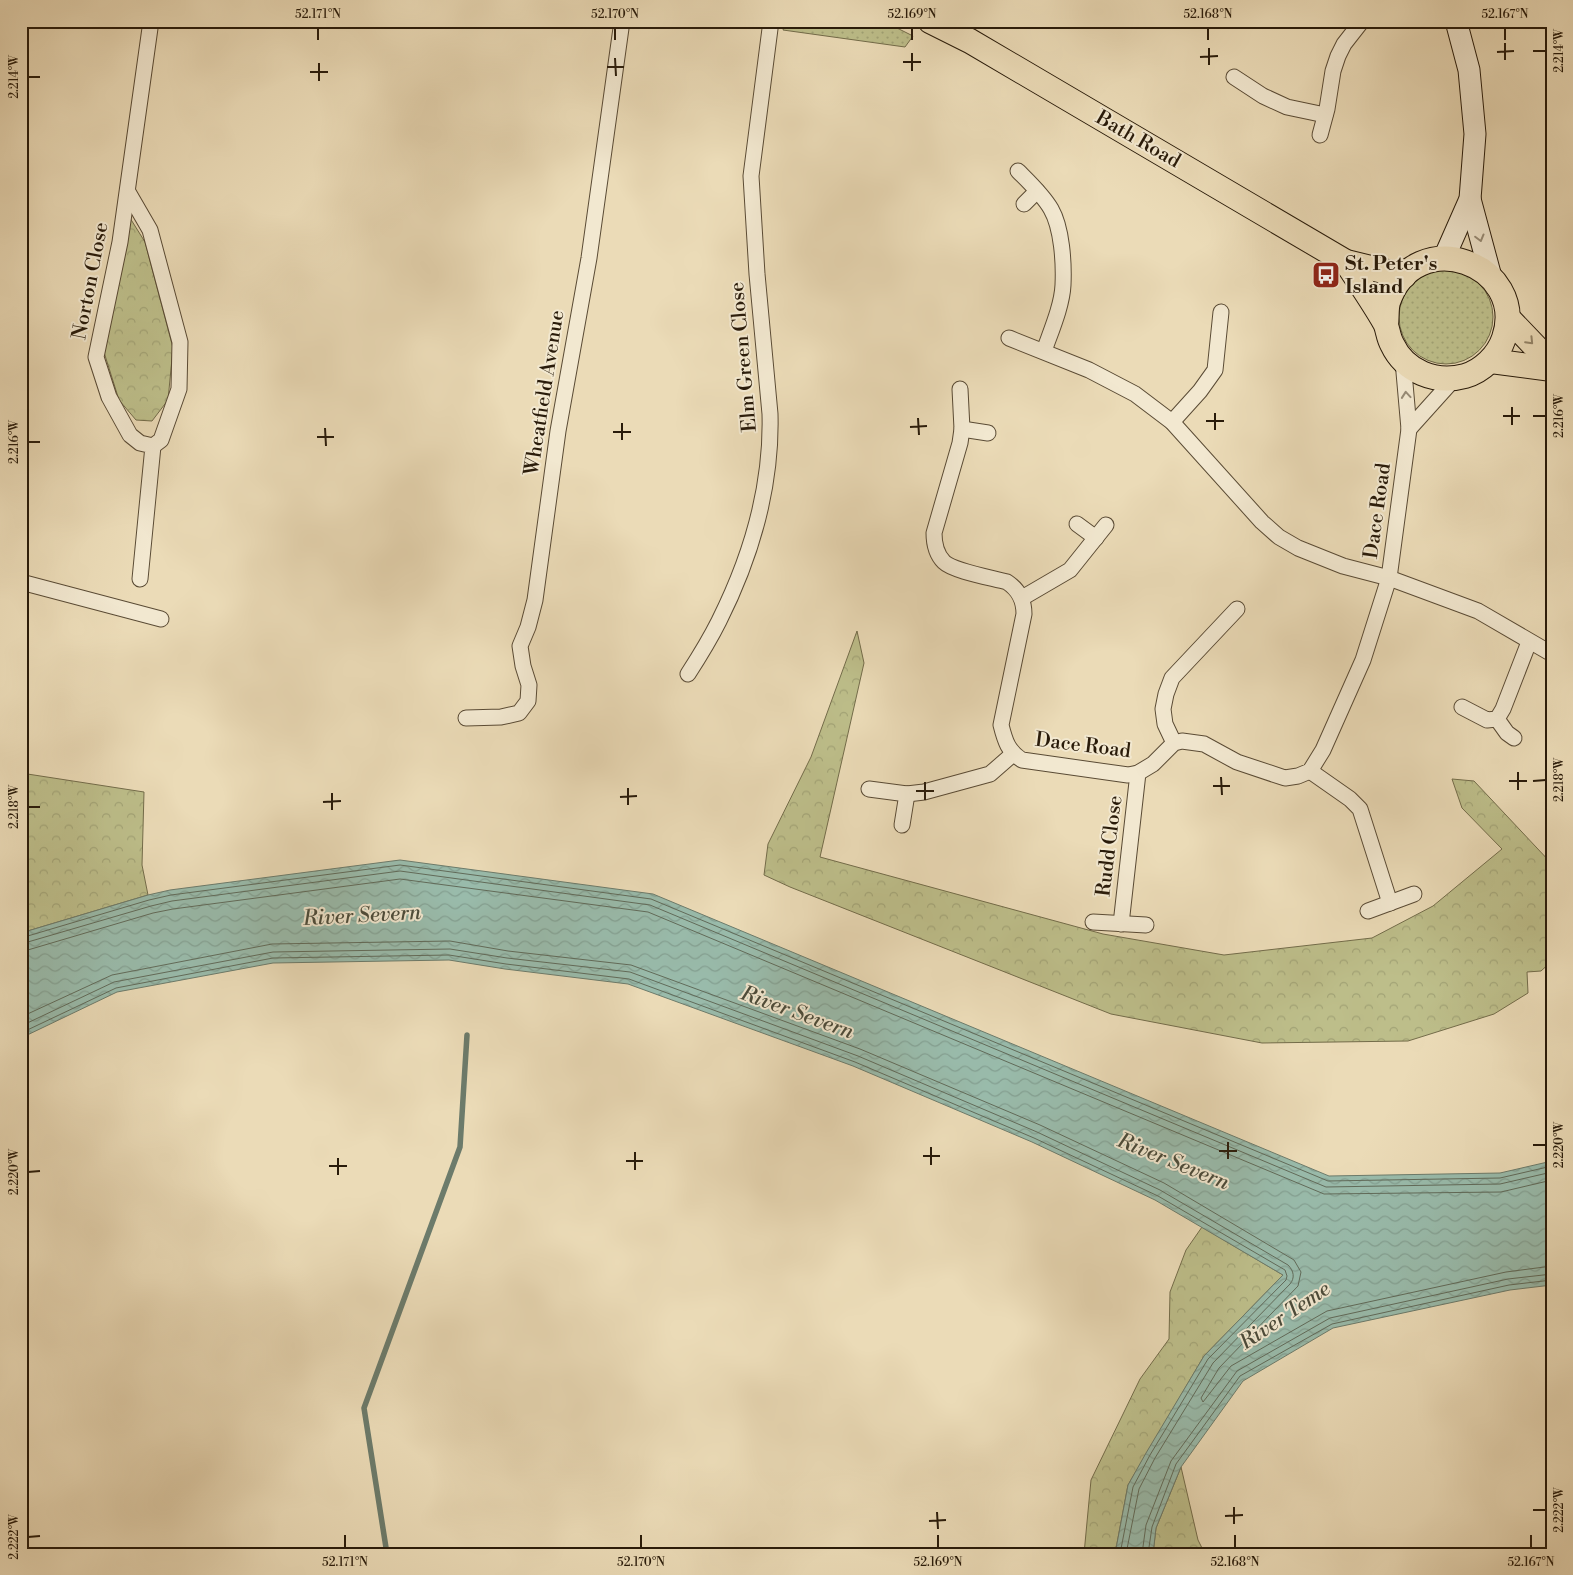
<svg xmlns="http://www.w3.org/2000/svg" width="1573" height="1575" viewBox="0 0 1573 1575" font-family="'Libre Bodoni',serif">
<defs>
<pattern id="grass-dots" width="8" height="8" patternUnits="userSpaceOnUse" patternTransform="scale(1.25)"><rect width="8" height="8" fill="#bdbe8a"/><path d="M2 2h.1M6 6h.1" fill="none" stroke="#a2a376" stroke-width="1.8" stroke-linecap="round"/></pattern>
<pattern id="forest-crowns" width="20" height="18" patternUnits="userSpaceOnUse" patternTransform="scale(1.25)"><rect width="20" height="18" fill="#bdbe8a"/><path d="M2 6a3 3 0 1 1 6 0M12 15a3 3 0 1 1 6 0" fill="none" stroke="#a2a376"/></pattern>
<pattern id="water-waves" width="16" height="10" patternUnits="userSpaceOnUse" patternTransform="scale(1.25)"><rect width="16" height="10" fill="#99bbab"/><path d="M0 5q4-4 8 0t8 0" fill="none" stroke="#84a092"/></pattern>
</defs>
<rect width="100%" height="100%" fill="#ebdbb7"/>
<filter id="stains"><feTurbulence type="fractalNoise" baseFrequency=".004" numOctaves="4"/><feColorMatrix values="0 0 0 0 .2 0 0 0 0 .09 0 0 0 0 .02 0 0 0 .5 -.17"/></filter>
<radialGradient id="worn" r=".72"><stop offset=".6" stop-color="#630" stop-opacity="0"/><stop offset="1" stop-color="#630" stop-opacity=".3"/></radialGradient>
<g fill="url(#grass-dots)" stroke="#736c4a">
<path d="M786 21H883L913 36 905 47 783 30Z"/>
<circle cx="1446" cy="317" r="47"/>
</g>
<g fill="url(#forest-crowns)" stroke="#736c4a">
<path d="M130 218 145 242 173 348 168 400 152 421 136 420 119 400 103 349Z"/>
<path d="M857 631 864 663 820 857 1103 934 1224 955 1372 938 1433 906 1502 849 1462 808 1452 779 1474 781 1552 864V899H1550L1552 917V961L1541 971 1527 972 1528 993 1494 1014 1408 1041 1262 1043 1111 1014 790 887 764 875 768 844 811 757Z"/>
<path d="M21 773 144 792 142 865 148 895 21 933Z"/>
<path d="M1202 1227 1283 1275 1204 1356 1128 1485 1115 1554H1084L1091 1480 1140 1379 1169 1339 1170 1292 1186 1250Z"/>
<path d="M1181 1467 1198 1540 1205 1554H1153L1156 1528Z"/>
</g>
<path fill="url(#water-waves)" stroke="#6c7b6b" d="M400 860 653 894 1329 1176 1500 1173 1552 1161V1285L1510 1290 1333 1328 1243 1381 1181 1467 1156 1528 1153 1554H1115L1128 1485 1146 1453 1204 1356 1283 1275 1155 1200 1032 1142 853 1066 628 984 505 969 449 960 273 963 117 992 21 1038V933L148 895 170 890Z"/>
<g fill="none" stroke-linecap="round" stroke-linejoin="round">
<g stroke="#616b5a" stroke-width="1">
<path d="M21 938 149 900 171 895 400 865 651 899 1328 1181 1500 1178 1552 1166"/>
<path d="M21 944 151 906 172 901 400 871 650 905 1326 1187 1500 1184 1552 1172"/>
<path d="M21 952 153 913 173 909 400 879 648 912 1324 1194 1501 1192 1552 1180"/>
<path d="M21 1017 112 975 272 944 450 941 508 951 631 965 860 1049 1040 1125 1164 1183 1294 1260 1301 1272 1298 1286 1219 1368 1201 1398 1203 1402 1231 1366 1327 1311 1506 1272 1552 1266"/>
<path d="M21 1026 114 982 273 952 450 949 507 958 630 972 858 1056 1037 1132 1160 1190 1288 1265C1294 1271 1295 1278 1290 1284L1213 1363 1155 1458 1139 1489 1126 1554"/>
<path d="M21 1033 116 988 273 958 449 955 506 964 629 979 855 1062 1034 1138 1158 1196 1285 1270 1287 1276 1286 1280 1208 1359 1150 1455 1133 1487 1120 1554"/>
<path d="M1142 1554 1146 1525 1171 1461 1237 1371 1330 1318 1508 1279 1552 1274"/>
<path d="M1148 1554 1152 1527 1176 1464 1240 1376 1332 1324 1509 1285 1552 1280"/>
</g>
<path stroke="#6c7b6b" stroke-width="5.5" d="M387 1554 364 1408 460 1147 467 1035"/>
<defs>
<g id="street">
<path d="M1234 77 1263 96 1287 107 1325 115"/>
<path d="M1320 135 1327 109 1333 71 1338 56 1344 44 1362 21"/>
<path d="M1018 171C1030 183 1043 195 1051 209 1062 228 1064 263 1063 285 1062 306 1051 331 1044 351"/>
<path d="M128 192 150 230 180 342 179 389 161 440 153 446"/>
<path d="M1024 204 1037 191"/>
<path d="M1009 338 1089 370 1135 394 1172 422 1262 522 1279 537 1298 548 1343 566 1389 578 1478 611 1552 654"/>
<path d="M960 389 962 429 960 443 934 533C934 544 936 554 944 562 953 571 993 578 1007 582 1019 590 1024 600 1024 614L1001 725C1005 741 1008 751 1022 760L1128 775 1138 773 1153 764 1174 743 1182 741 1204 744 1237 762 1285 778 1298 776 1310 771 1323 750 1363 660 1389 578 1409 429 1403 361"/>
<path d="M1172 422 1200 391 1215 370 1221 312"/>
<path d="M962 429 988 433"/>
<path d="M1409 429 1454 379"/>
<path d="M1077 524 1096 538"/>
<path d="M140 579 153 446 140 443 130 435 109 397 96 357 120 242 151 21"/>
<path d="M21 582 161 619"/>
<path d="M1022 598 1070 570 1106 525"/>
<path d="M688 674C699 657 710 639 719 621 751 557 772 485 770 414L757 274 751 176 771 21"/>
<path d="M1462 707 1487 720 1497 719 1503 709 1529 642"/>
<path d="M466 718 501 717 519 713 528 701 529 685 523 666 520 646 528 627 535 600 558 431 589 258 622 21"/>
<path d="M1497 719 1507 733 1514 738"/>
<path d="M1174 743 1165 724 1163 709 1166 694 1172 678 1237 609"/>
<path d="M1310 771 1350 799 1360 809 1390 903"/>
<path d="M869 789 907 794 924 792 990 774 1013 754"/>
<path d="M902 825 907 794"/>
<path d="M1368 911 1414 894"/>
<path d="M1093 922 1146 925"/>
<path d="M1121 924 1138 773"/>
</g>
<g id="secondary">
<path d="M1470 199 1491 277"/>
<path d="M1444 258 1470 199 1475 134 1469 70 1456 21"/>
</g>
<g id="primary">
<path d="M930 21 970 41 1346 262 1404 276"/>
<path d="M1346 262C1359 282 1373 302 1385 323 1388 329 1388 337 1392 344 1405 372 1436 384 1465 376 1482 371 1498 356 1504 338 1529 264 1415 222 1388 302 1386 309 1387 318 1386 325"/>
<path d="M1508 318 1552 364"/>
<path d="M1491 361 1552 369"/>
</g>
</defs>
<use href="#street" stroke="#5a4b35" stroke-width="17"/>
<use href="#secondary" stroke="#291b0a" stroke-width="23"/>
<use href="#primary" stroke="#291b0a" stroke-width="26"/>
<use href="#street" stroke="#f2e8d0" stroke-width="15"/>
<use href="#secondary" stroke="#f2e8d0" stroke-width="21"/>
<use href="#primary" stroke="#ebdbb7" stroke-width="24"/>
</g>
<defs><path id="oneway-chevron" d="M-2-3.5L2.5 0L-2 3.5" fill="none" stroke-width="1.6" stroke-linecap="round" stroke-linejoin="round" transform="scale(1.25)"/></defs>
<g stroke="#988c77">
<use href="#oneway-chevron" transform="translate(1480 238) rotate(75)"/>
<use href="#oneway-chevron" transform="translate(1406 395) rotate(-95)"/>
</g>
<use stroke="#948569" href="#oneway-chevron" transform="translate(1530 341) rotate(46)"/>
<path fill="none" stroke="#291b0a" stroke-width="2" d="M318 28V40M615 28V40M912 28V40M1208 28V40M1505 28V40M1505 43V60M1209 48V65M1533 51H1546M1497 52 1514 51M912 53V71M1200 57 1218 56M615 58 616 76M903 62H921M319 63V81M607 67H624M310 72H328M28 77H40M1512 407V425M1215 413V430M1503 416H1520M1533 416H1546M918 418 919 435M1206 421H1224M622 423V440M910 427 927 426M325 428 326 446M613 432H631M317 437H334M28 442H40M1518 772V790M1221 777 1222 795M1509 781H1527M1533 781 1546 780M925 782V800M1213 786H1230M628 788V805M916 791H934M332 793V810M620 797 637 796M323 802 341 801M28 807H40M1228 1142V1159M1533 1145H1546M931 1147V1165M1219 1151H1237M635 1152V1170M923 1156H940M338 1158V1175M626 1161H643M329 1166H347M28 1172 40 1171M1234 1507V1524M1533 1510H1546M937 1512 938 1529M1225 1516 1243 1515M929 1521 946 1520M345 1535V1548M641 1535V1548M938 1535V1548M1235 1535V1548M1531 1535V1548M28 1537 40 1536"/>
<defs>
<symbol id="bus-square" viewBox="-11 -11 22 22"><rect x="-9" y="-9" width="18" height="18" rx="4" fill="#8f2418" stroke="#f2e8d0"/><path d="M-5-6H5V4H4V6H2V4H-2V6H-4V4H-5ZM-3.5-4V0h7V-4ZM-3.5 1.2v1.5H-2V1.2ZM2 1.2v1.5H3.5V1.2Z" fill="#fff"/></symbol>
</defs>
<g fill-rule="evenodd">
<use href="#bus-square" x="1310" y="259" width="32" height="32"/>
</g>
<g text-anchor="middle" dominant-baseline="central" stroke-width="4" stroke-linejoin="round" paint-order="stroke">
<g font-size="20" fill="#291b0a" stroke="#f2e8d0">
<text transform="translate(1138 140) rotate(30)">Bath Road</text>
<text transform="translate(91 281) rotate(-79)">Norton Close</text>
<text transform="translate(744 357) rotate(-95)">Elm Green Close</text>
<text transform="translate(545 393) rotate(-81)">Wheatfield Avenue</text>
<text transform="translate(1378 511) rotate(-82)">Dace Road</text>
<text transform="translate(1083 746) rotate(7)">Dace Road</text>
<text transform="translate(1110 846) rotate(-83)">Rudd Close</text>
</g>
<g font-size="20" font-weight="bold" fill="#291b0a" stroke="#f2e8d0" text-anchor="start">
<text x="1345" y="264">St. Peter's<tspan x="1345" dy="23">Island</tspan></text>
</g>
<g font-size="21" font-style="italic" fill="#4b4b3a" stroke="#f2e8d0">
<text transform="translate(362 916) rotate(-3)">River Severn</text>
<text transform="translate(797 1013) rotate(20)">River Severn</text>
<text transform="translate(1173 1162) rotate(22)">River Severn</text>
<text transform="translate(1285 1316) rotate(-34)">River Teme</text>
</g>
</g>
<rect width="1573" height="1575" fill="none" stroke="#ebdbb7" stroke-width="55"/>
<rect x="28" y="28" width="1518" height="1520" fill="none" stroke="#291b0a" stroke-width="2"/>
<g font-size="12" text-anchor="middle" fill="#291b0a">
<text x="318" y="18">52.171°N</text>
<text x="615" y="18">52.170°N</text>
<text x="912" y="18">52.169°N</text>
<text x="1208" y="18">52.168°N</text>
<text x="1505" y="18">52.167°N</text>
<text transform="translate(1559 51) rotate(-90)" y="4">2.214°W</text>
<text transform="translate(14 77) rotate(-90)" y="4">2.214°W</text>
<text transform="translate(1559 416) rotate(-90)" y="4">2.216°W</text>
<text transform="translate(14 442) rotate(-90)" y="4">2.216°W</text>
<text transform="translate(1559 780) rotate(-90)" y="4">2.218°W</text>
<text transform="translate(14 807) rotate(-90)" y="4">2.218°W</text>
<text transform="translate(1559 1145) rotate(-90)" y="4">2.220°W</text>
<text transform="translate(14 1172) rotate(-90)" y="4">2.220°W</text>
<text transform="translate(1559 1510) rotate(-90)" y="4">2.222°W</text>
<text transform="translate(14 1537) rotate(-90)" y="4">2.222°W</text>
<text x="345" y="1566">52.171°N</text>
<text x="641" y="1566">52.170°N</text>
<text x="938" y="1566">52.169°N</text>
<text x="1235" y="1566">52.168°N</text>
<text x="1531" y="1566">52.167°N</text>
</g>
<rect width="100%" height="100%" filter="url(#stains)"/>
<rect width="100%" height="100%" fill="url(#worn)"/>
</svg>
